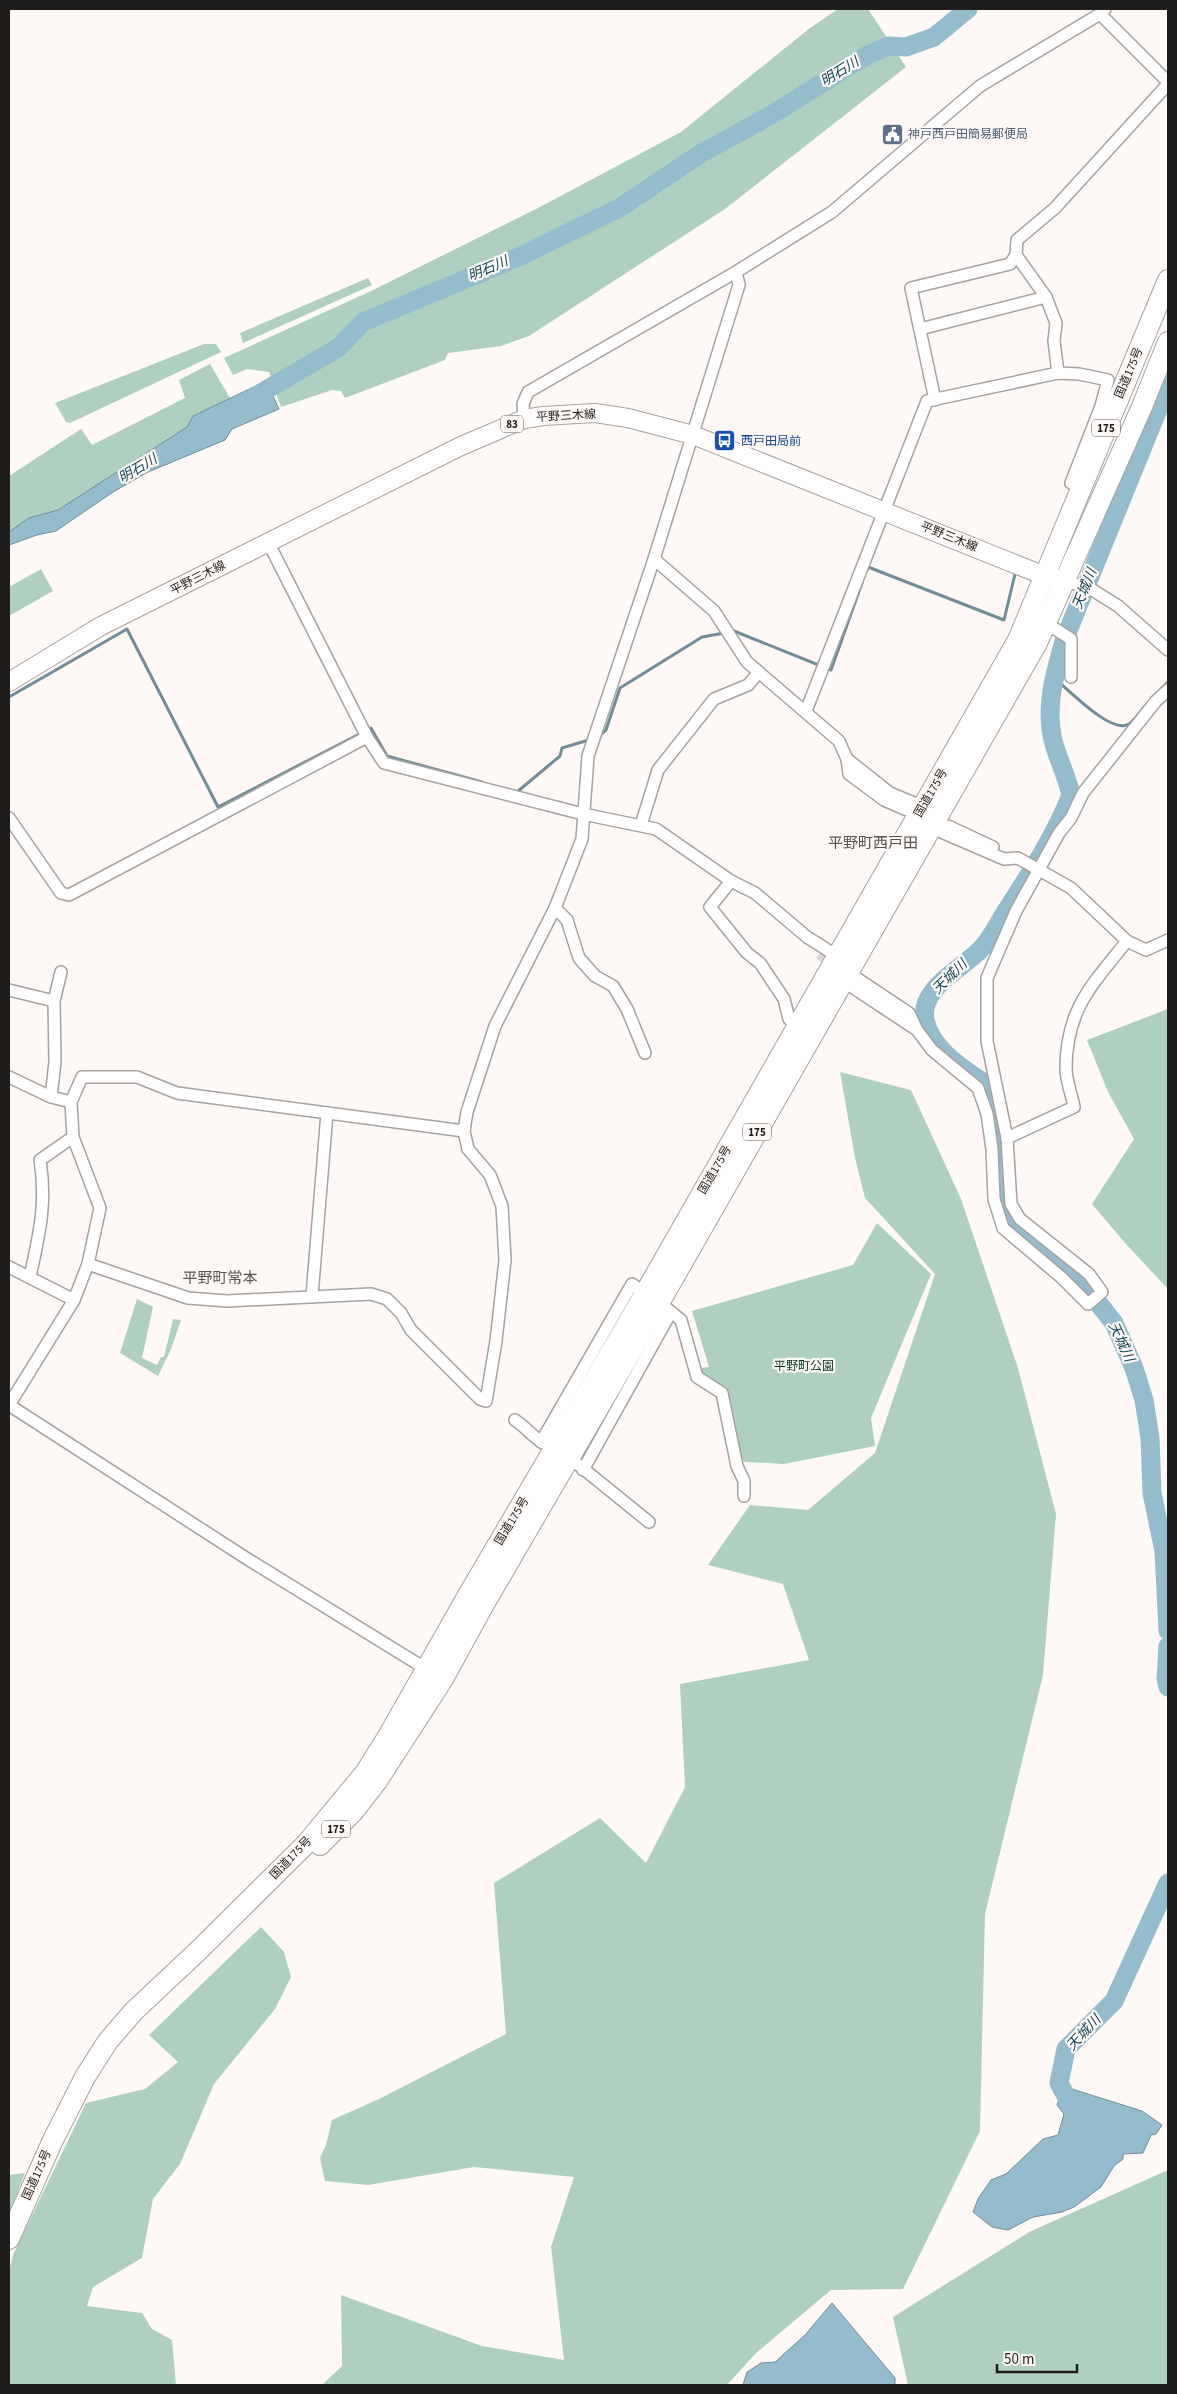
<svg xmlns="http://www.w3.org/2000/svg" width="1177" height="2394" viewBox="0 0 1177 2394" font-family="'Source Sans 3','Noto Sans JP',sans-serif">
<rect width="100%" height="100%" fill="#fef9f6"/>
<g fill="#afd0c0">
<path d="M838 9H868L906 67 725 209 529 336 501 346 448 353 445 360 345 398 341 391 332 390 281 407 269 372 247 369 233 375 224 358 371 291 538 208 681 132 810 28Z"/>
<path d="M368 278 372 285 243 343 240 333Z"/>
<path d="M204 344H216L221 352 70 423 66 422 55 403Z"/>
<path d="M210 364 230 398 193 416 187 427 58 510 29 518 9 532V476L81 429 92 445 185 398 179 380Z"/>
<path d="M41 569 53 591 9 616V587Z"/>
<path d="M1168 1009V1289L1125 1243 1092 1204 1134 1139 1108 1092 1087 1040Z"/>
<path d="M840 1072 911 1090 961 1199 1018 1368 1056 1514 1043 1675 985 1914 980 2131 903 2289 831 2290 756 2353 727 2385H322L342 2366 341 2295 482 2346 564 2360 551 2247 574 2177 474 2167 368 2185 325 2181 320 2158 326 2145 332 2120 379 2099 506 2034 494 1883 600 1818 646 1863 685 1787 680 1684 809 1660 783 1584 708 1565 750 1505 808 1510 875 1453 935 1274 865 1198 855 1158Z"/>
<path d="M877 1223 931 1274 871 1418 875 1446 784 1464 745 1462 739 1457 730 1404 703 1376 700 1368 709 1367 692 1311 853 1265Z"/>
<path d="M137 1299 153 1307 142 1358 157 1365 161 1357H164L173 1319 181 1320 171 1349 158 1376 120 1353Z"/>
<path d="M261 1927 284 1952 291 1977 275 2009 214 2084 180 2164 153 2199 142 2258 93 2287 87 2306 142 2313 152 2329 172 2340 176 2385H9V2272L13 2255 86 2103 145 2089 178 2062 149 2035Z"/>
<path d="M1168 2170V2385H908L893 2317 1029 2232Z"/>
<path d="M25 2173 9 2214V2175Z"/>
</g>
<g fill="#95bccd" stroke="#728c98">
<path d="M266 381 279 409 232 429 225 440 148 472 113 492 56 531 37 535 9 545V532L29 518 58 510 187 427 193 416Z"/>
<path d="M1053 2083 1142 2111 1162 2125 1156 2134 1151 2135 1143 2153 1123 2154V2159L1114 2166 1101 2187 1074 2207 1062 2212 1033 2217 1008 2230 992 2227 973 2212 978 2199 991 2180 1006 2174 1043 2139 1058 2135 1064 2114 1057 2105 1061 2094 1051 2086Z"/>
<path d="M832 2303 895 2378V2385H743L747 2372 761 2363 775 2362 805 2335Z"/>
</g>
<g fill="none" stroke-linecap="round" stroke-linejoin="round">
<g stroke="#728c98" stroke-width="3">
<path d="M867 570 868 567 1004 620 1015 574"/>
<path d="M730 632 734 631 831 670 862 583"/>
<path d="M1053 677C1068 689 1111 735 1129 724 1135 720 1140 712 1145 706"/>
<path d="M1161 689 1168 682"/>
<path d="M9 697 127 629 218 807 371 728 387 756 482 782"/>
<path d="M598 737 606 730 620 688 702 637 724 633"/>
<path d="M517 792 560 756 562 748 592 739"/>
</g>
<g stroke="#95bccd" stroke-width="19">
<path d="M1168 385 1065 638C1055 673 1044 708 1054 744 1059 761 1067 777 1071 795 1055 836 1030 874 1006 911 998 924 991 939 981 949 962 969 919 988 925 1020 931 1049 962 1068 984 1083L1000 1144 1004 1206 1011 1224 1064 1267 1091 1294 1114 1323 1134 1368 1144 1400 1150 1438 1152 1493 1164 1551 1168 1631"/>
<path d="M249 400 338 348 363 322 521 256 621 207 700 154 771 115 864 57 888 46 906 47 934 37 968 9"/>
<path d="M1168 1646 1166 1679 1168 1687"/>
<path d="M1072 2107 1059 2083 1066 2049 1114 2001 1168 1883"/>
</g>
<path stroke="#ddd8d5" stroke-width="11" stroke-dasharray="11 5.5" stroke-linecap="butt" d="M819 954 838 966"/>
<defs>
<g id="street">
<path d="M1100 14 1168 82"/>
<path d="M1016 255 1046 297 1056 323 1054 341 1058 373"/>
<path d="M920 329 1046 297"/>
<path d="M935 400 911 288 1010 264 1016 255 1017 240 1055 208 1168 84"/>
<path d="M524 419 523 404 528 392 736 272 832 212 980 86 1100 14 1105 9"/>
<path d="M268 542 367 737 384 763 583 814 656 829 731 881 755 893 807 937 837 956"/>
<path d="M654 559 714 611 747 662 839 741 847 759 890 793 924 807"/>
<path d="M1066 581 1091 589 1118 606 1168 650"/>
<path d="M1046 623 1071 639V677"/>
<path d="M806 711 927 401 1058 373 1079 374 1108 380 1101 406 1071 483 1080 489"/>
<path d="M847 759 849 774 884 800 907 810"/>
<path d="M9 818 61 893 69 895 367 737"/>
<path d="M641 825 658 770 714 699 748 685 759 672"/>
<path d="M948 826 993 847"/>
<path d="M932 828 1004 859 1018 858 1071 888 1127 941 1146 950 1168 940"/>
<path d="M731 881 710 907 747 953 760 963 784 999 789 1019 797 1025"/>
<path d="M555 908 567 920 579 958 595 976 613 986 627 1009 645 1053"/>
<path d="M858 979 909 1013 916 1028"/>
<path d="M843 981 917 1030 932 1050 978 1088 987 1114 992 1149 994 1199 1003 1228 1062 1278 1088 1304 1102 1292 1089 1274 1020 1219 1011 1204 1007 1138 987 1041V978L1016 911 1059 833 1071 818 1083 793 1156 701 1168 690"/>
<path d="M9 990 54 1001"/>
<path d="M9 1077 51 1097 71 1102"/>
<path d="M51 1097 55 1062 54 1001 61 972"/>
<path d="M1007 1138 1074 1107C1072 1095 1066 1081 1066 1069 1066 1009 1092 985 1127 941"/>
<path d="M88 1264 188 1298 227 1301 371 1294 387 1299 401 1313 411 1330 480 1399 486 1401 496 1341 505 1260 502 1206 490 1175 468 1149 464 1131 467 1112 495 1026 555 908 582 839 588 756 654 559 739 285 736 272"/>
<path d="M9 1267 74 1300"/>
<path d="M30 1277C39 1235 47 1204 40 1160L73 1137"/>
<path d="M312 1296 327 1113"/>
<path d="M671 1312 681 1320 697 1377 722 1393 737 1466 744 1481V1496"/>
<path d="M9 1405 74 1300 88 1264 100 1208 73 1137 71 1102 82 1077H137L177 1093 464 1131"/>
<path d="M9 1405 249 1560 431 1672"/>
<path d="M515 1420C527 1428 534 1439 547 1445"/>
<path d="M541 1442 632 1284 645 1293"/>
<path d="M570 1458 649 1522"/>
<path d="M583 1470 671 1312 665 1307"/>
</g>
<path id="primary" d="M9 682 101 626 459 447 524 419 543 416 595 413 628 418 693 435 1045 576 1066 581"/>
<g id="highway">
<path d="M320 1845 353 1812 377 1781 443 1679 483 1606 642 1333 1037 643 1141 409 1168 342"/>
<path d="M9 2239 52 2142 85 2077 108 2041 134 2011 198 1951 307 1843 365 1773 390 1733 467 1597 628 1323 1018 640 1168 280"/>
</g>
</defs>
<use href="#street" stroke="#a6a29f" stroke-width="14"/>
<use href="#primary" stroke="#a6a29f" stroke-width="20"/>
<use href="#highway" stroke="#a6a29f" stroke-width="22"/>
<use href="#street" stroke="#fff" stroke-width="11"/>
<use href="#primary" stroke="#fff" stroke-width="18"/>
<use href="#highway" stroke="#fff" stroke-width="20"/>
</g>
<defs>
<symbol id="civic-square" viewBox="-11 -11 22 22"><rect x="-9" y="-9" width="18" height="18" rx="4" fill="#5c6f8a" stroke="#fef9f6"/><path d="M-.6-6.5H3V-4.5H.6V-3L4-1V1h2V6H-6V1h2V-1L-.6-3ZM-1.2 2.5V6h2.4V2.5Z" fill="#fff"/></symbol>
<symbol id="bus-square" viewBox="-11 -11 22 22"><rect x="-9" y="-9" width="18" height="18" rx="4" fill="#1a4fb4" stroke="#fef9f6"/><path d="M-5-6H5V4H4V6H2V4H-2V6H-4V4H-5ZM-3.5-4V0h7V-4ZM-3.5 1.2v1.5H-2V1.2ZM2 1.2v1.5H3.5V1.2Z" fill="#fff"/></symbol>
</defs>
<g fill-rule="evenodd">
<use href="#civic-square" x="880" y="122" width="25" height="25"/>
<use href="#bus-square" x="712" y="428" width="25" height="25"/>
</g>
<g text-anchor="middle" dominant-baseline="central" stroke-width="4.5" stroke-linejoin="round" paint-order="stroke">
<g fill="#fef9f6" stroke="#625f5d" stroke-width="1">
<rect x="501" y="415.5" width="22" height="17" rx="4"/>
<rect x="1092" y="419.5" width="28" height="17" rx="4"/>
<rect x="743" y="1123.5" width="28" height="17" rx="4"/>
<rect x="322" y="1820.5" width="28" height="17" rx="4"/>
</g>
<g font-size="11" font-weight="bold" fill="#1f1d1c">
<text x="512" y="424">83</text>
<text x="1106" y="428">175</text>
<text x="757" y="1132">175</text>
<text x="336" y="1829">175</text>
</g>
<g font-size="12" fill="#4e5e75" stroke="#fef9f6" text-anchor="start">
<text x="908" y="134">神戸西戸田簡易郵便局</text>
</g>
<g font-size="12" fill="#1f1d1c" stroke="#fef9f6">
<text transform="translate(1129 373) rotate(-67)">国道175号</text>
<text transform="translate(566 416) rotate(-3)">平野三木線</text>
<text transform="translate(949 537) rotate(22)">平野三木線</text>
<text transform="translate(198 578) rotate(-27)">平野三木線</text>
<text transform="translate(931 793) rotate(-60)">国道175号</text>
<text transform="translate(715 1170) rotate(-60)">国道175号</text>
<text transform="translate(512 1521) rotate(-59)">国道175号</text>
<text transform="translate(291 1858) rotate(-46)">国道175号</text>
<text transform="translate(37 2175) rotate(-66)">国道175号</text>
</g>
<g font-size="12" fill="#164399" stroke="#fef9f6" text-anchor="start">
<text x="741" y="441">西戸田局前</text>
</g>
<g font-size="12" fill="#003422" stroke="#fef9f6">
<text x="804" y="1366">平野町公園</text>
</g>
<g font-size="14" font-style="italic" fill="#104659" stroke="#fef9f6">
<text transform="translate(840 72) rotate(-32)">明石川</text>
<text transform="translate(488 269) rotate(-23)">明石川</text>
<text transform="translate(138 469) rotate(-31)">明石川</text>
<text transform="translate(1085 589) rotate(-68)">天城川</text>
<text transform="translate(950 977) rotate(-44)">天城川</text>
<text transform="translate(1121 1342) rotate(65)">天城川</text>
<text transform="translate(1084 2033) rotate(-47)">天城川</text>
</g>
<g font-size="15" fill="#575350" stroke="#fef9f6">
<text x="873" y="843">平野町西戸田</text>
<text x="220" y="1278">平野町常本</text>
</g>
</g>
<rect width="1177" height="2394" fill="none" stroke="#1f1d1c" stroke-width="20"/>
<path d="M997 2364v8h80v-8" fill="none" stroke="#1f1d1c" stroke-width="2.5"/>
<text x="1004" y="2364" font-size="15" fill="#1f1d1c" stroke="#fef9f6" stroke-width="4" paint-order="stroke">50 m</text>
</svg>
